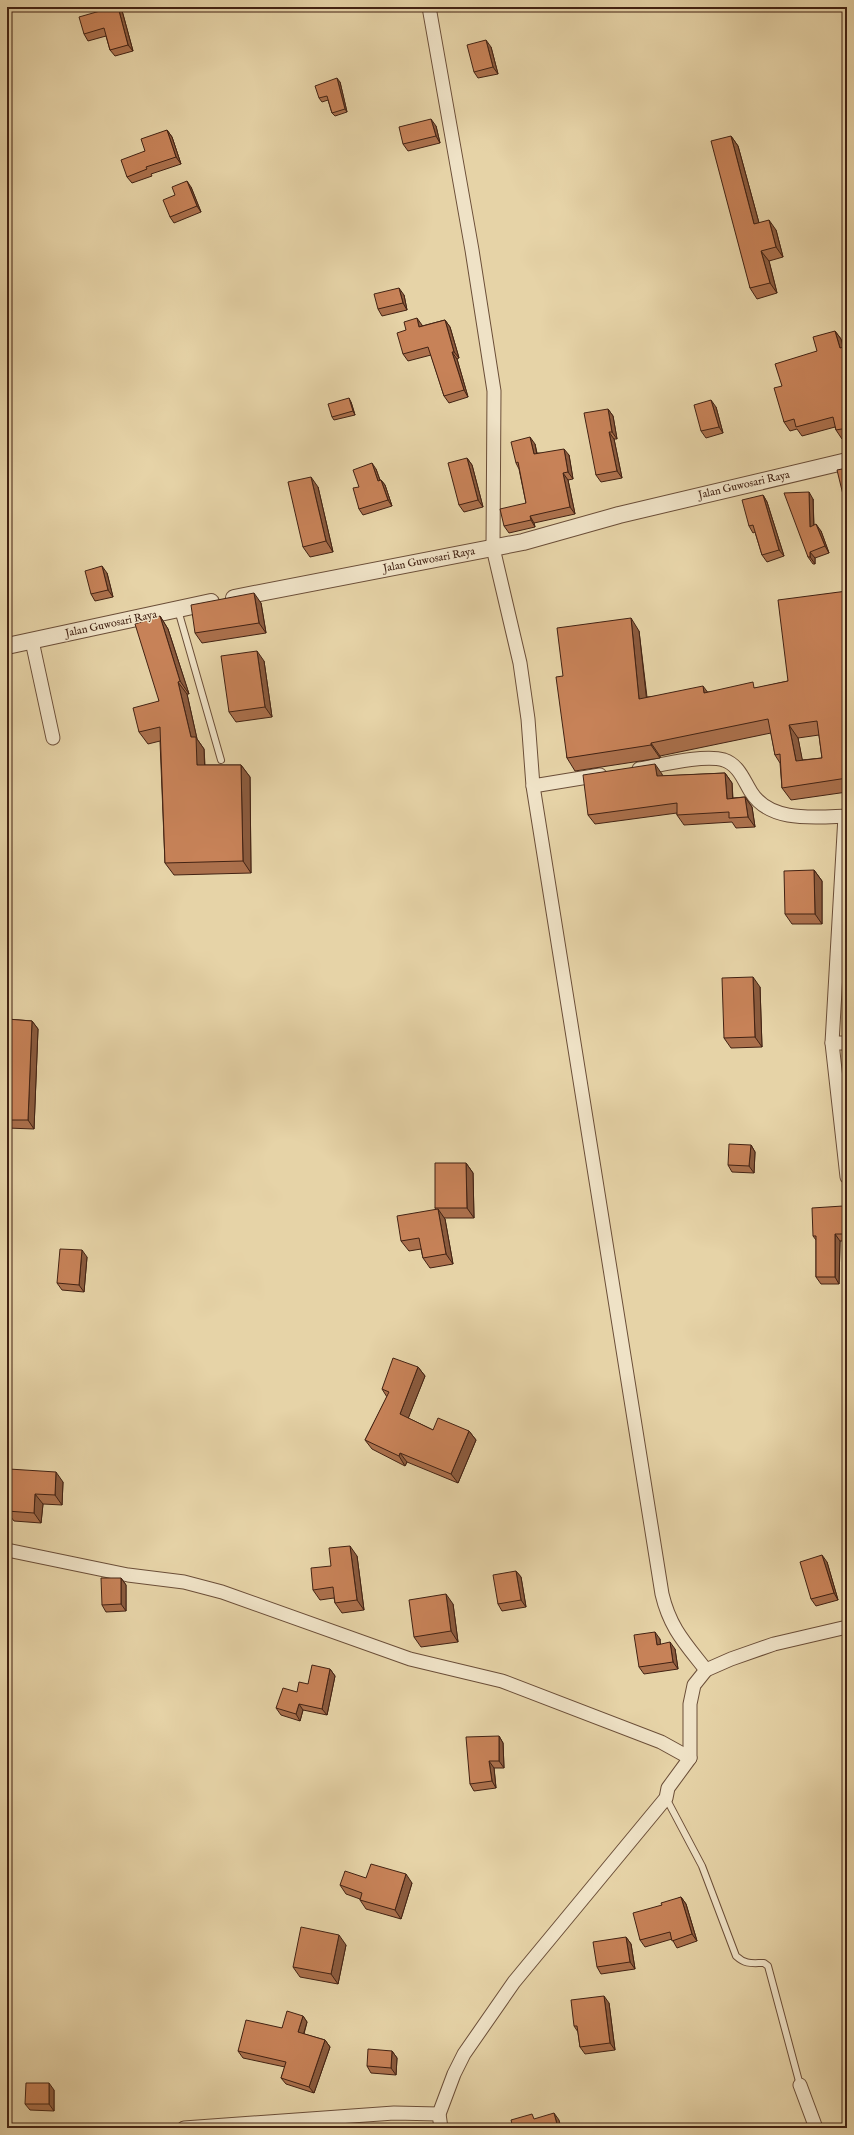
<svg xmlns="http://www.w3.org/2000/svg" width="854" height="2135" viewBox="0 0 854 2135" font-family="'IM FELL English',serif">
<rect width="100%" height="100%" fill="#e6d3a7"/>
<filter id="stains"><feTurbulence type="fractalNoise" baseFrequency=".005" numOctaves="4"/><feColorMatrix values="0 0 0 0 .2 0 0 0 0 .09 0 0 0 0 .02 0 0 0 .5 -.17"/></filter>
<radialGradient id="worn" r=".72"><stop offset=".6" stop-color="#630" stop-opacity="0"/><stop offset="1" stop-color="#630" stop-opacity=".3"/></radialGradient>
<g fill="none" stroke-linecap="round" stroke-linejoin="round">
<defs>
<g id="service">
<path d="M178 610 221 760"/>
<path d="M666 1798 702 1866 736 1956C746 1965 752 1963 764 1963L768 1966 800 2085"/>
</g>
<g id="minor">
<path d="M429 7 472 250 494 391 493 548 520 663 528 719 533 786 662 1594C670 1628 685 1643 706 1670"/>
<path d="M32 641 53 738"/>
<path d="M639 769C661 765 704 754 724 760 739 765 744 781 751 792 770 823 815 817 847 816"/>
<path d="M533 786 600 775"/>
<path d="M845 816 832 1043 847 1177"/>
<path d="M832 1043H847"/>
<path d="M7 1550 128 1575 184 1582 222 1592 410 1659 502 1681 661 1742 690 1758"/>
<path d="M800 2085 816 2128"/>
<path d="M184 2128 394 2113 439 2114"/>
<path d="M441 2128 439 2114 454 2074 464 2054 514 1982 666 1798 668 1788 690 1758V1704L694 1685 706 1670 731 1659 774 1644 847 1627"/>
</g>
<g id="tertiary">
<path d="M234 598 523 542 619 515 847 461"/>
<path d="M7 646 211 602"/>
</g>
</defs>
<use href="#service" stroke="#6b4e38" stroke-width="8"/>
<use href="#minor" stroke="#6b4e38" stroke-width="15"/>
<use href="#tertiary" stroke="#6b4e38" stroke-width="18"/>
<use href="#service" stroke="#efe2c6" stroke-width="6"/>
<use href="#minor" stroke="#efe2c6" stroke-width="13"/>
<use href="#tertiary" stroke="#efe2c6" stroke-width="16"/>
</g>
<g fill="#ab704c" stroke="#422213" fill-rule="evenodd">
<path d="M121 7 133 51 115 56 110 50 106 36 88 41 84 34 100 11Z"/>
<path d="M491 47 498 74 478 78 474 72Z"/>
<path d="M340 82 347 112 335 116 332 113 328 100 322 102 319 98Z"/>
<path d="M436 126 440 143 408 151 403 144Z"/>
<path d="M167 130 172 137 181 164 151 174 152 176 132 183 127 177 145 151Z"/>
<path d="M731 136 738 146 759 223 776 230 783 257 769 261 777 293 757 299 750 288Z"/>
<path d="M191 187 201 212 174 223 170 217 175 195Z"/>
<path d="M404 295 407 310 382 316 378 309Z"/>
<path d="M445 320 450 327 459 358 457 359 468 397 449 403 444 396 431 355 408 361 403 354 422 325V326Z"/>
<path d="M835 331 841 339 843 347 847 346V438L842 439 836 430 835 427 802 436 797 429 790 431 784 422 782 386 817 351Z"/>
<path d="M351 402 355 415 334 420 332 417Z"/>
<path d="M716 407 723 433 706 438 701 431Z"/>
<path d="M608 409 613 416 617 439H614L622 478 601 482 596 475Z"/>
<path d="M535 444 537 453 569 455 573 479 568 480 575 514 534 523 535 527 509 533 504 526 526 503 519 469 516 463Z"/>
<path d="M467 458 472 465 483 507 464 512 459 505Z"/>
<path d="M376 469 380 480H381L385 485 392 506 363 515 359 509V487Z"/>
<path d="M318 487 333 552 310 557 303 547Z"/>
<path d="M763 495 767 502 784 556 767 562 762 555 755 532 753 533 749 526Z"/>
<path d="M813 499 814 525 821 531 829 553 815 558V564H813L808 557Z"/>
<path d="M107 573 113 597 95 601 91 594Z"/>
<path d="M847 591V792L791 800 782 788 780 763 775 755 771 733 660 756V758L575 771 567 758 563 676 639 631 647 697 757 688 788 681ZM819 735 822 758 802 760 798 738Z"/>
<path d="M261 603 266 633 202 643 195 633Z"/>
<path d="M160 616 168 629 189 694H187L197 739 204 749 205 765H241L250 777 251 873 174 875 165 863 160 741 148 744 139 732 159 701Z"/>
<path d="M264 661 272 717 236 722 229 712Z"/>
<path d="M725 773 732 783 733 798 745 797 752 807 755 827 736 828 732 822 684 825 677 815V813L595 824 588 815 662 774V776Z"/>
<path d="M814 870 822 881V924H792L785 914Z"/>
<path d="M760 987 762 1047 731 1048 724 1038Z"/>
<path d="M7 1019 32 1021 38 1029 34 1129 7 1128Z"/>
<path d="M751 1145 755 1152 754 1173 732 1172 728 1165Z"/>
<path d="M466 1163 473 1173 474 1218H444L445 1219 453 1264 430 1268 423 1258 421 1249 409 1251 401 1241 436 1210 435 1208Z"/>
<path d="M843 1206 847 1211V1241H840L839 1284H821L816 1277V1240L813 1236Z"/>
<path d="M87 1257 84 1292 62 1290 57 1283Z"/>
<path d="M418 1367 425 1376 408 1418 433 1430 469 1431 476 1440 458 1483 407 1462 405 1466 372 1449 365 1440 387 1397 382 1389Z"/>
<path d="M63 1482 62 1505 43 1504 41 1523 14 1521 7 1512V1505Z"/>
<path d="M357 1556 364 1610 342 1613 335 1603 334 1598 320 1600 313 1590 331 1566Z"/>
<path d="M827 1562 838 1600 816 1606 811 1599Z"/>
<path d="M516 1571 521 1577 526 1607 502 1611 498 1604Z"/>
<path d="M121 1578 126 1585V1611L106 1612 102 1605Z"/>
<path d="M453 1604 458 1642 421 1647 414 1637Z"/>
<path d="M660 1639V1644L675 1649 678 1669 644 1674 639 1667Z"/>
<path d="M330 1669 335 1676 327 1715 303 1710 300 1721 281 1715 276 1708 308 1684Z"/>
<path d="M499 1736 503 1743 504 1768H494L496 1788 474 1791 470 1784Z"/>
<path d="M412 1883 401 1919 366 1909 360 1900V1899L346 1894 340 1885Z"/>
<path d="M681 1897 686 1904 697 1941 677 1948 672 1939 645 1947 640 1940 662 1905Z"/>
<path d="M626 1937 631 1944 635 1969 601 1974 597 1967Z"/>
<path d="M346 1945 338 1984 300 1977 293 1967Z"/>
<path d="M609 2003 615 2050 585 2054 580 2047 578 2032 574 2026Z"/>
<path d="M303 2016 307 2022 304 2034 325 2040 330 2047 314 2093 286 2084 281 2078 285 2067 243 2058 238 2051 282 2028Z"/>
<path d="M392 2051 397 2058 396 2075 371 2073 367 2066Z"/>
<path d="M54 2090V2111L30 2110 25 2104Z"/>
</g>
<g fill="#8b5b3e" stroke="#422213">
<path d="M118 7H121L133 51 128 45Z"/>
<path d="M486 40 491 47 498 74 493 67Z"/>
<path d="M337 78 340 82 347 112 345 109Z"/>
<path d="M431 119 436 126 440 143 436 136Z"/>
<path d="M167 130 172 137 181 164 176 157Z"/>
<path d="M731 136 738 146 762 234 754 224Z"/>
<path d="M187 181 191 187 201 212 197 206Z"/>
<path d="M769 220 776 230 783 257 776 247Z"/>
<path d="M761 251 769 261 777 293 770 283Z"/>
<path d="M399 288 404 295 407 310 403 303Z"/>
<path d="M417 318 422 325 424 333 419 327Z"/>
<path d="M445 320 450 327 459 358 454 352Z"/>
<path d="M835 331 841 339 846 357 840 348Z"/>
<path d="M452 352 457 359 468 397 464 390Z"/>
<path d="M349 398 351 402 355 415 353 411Z"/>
<path d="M711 400 716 407 723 433 719 427Z"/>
<path d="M608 409 613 416 617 439 612 432Z"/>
<path d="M609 432 614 439 622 478 617 471Z"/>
<path d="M530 437 535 444 538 461 534 454Z"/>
<path d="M564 449 569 455 573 479 568 472Z"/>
<path d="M467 458 472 465 483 507 478 500Z"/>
<path d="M372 463 376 469 382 486 378 481Z"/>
<path d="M563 473 568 480 575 514 570 507Z"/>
<path d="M311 477 318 487 333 552 326 541Z"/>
<path d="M381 480 385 485 392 506 388 500Z"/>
<path d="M809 492 813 499 814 534 810 527Z"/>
<path d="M763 495 767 502 784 556 779 550Z"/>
<path d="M530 516 534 523 535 527 531 520Z"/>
<path d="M816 524 821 531 829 553 825 546Z"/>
<path d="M810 552 815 558V564L810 557Z"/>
<path d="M102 566 107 573 113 597 108 590Z"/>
<path d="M254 593 261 603 266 633 259 623Z"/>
<path d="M160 616 168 629 189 694 180 681Z"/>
<path d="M631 618 639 631 648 712 639 699Z"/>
<path d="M257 651 264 661 272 717 265 707Z"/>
<path d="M178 682 187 694 197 739 204 749 205 778 197 765 191 737Z"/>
<path d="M703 686 712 698 704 693Z"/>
<path d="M789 725 798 738 805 773 796 761Z"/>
<path d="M651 743 660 756V758L651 745Z"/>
<path d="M655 764 662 774 664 786 657 776Z"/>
<path d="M241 765 250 777 251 873 243 861Z"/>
<path d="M725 773 732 783 733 808 727 799Z"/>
<path d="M745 797 752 807 755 827 748 817Z"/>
<path d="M814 870 822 881V924L815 914Z"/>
<path d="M753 977 760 987 762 1047 755 1037Z"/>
<path d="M32 1021 38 1029 34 1129 28 1120Z"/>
<path d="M751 1145 755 1152 754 1173 749 1166Z"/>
<path d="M466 1163 473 1173 474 1218 467 1208Z"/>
<path d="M843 1206 847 1211V1236L845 1234Z"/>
<path d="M438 1209 445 1219 453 1264 446 1254Z"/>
<path d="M835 1234 840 1241 839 1284 835 1277Z"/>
<path d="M82 1250 87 1257 84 1292 79 1285Z"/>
<path d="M418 1367 425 1376 406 1424 400 1414Z"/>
<path d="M469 1431 476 1440 458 1483 451 1474Z"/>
<path d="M400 1453 407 1462 405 1466 399 1456Z"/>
<path d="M56 1472 63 1482 62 1505 55 1495Z"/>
<path d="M35 1494 43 1504 41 1523 34 1513Z"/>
<path d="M350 1546 357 1556 364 1610 357 1600Z"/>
<path d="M822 1555 827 1562 838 1600 834 1593Z"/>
<path d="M516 1571 521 1577 526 1607 521 1600Z"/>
<path d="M121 1578 126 1585V1611L121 1604Z"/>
<path d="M446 1594 453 1604 458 1642 451 1631Z"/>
<path d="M655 1632 660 1639 661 1651 657 1645Z"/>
<path d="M670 1642 675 1649 678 1669 673 1662Z"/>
<path d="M330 1669 335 1676 327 1715 322 1709Z"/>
<path d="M299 1704 303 1710 300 1721 296 1714Z"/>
<path d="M499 1736 503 1743 504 1768 499 1761Z"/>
<path d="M489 1761 494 1768 496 1788 492 1781Z"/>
<path d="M406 1874 412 1883 401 1919 395 1910Z"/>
<path d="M681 1897 686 1904 697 1941 692 1934Z"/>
<path d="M339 1935 346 1945 338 1984 331 1974Z"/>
<path d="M626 1937 631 1944 635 1969 630 1962Z"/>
<path d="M604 1996 609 2003 615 2050 610 2043Z"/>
<path d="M303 2016 307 2022 302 2039 298 2032Z"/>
<path d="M325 2040 330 2047 314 2093 309 2087Z"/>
<path d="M392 2051 397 2058 396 2075 391 2068Z"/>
<path d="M49 2083 54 2090V2111L49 2104Z"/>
<path d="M554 2113 559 2120 561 2128H558Z"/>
</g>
<g fill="#c78258" stroke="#422213" fill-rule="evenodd">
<path d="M99 7H118L128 45 110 50 104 28 84 34 79 17 100 11Z"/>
<path d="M486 40 493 67 474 72 467 45Z"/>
<path d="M337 78 345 109 332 113 327 96 319 98 315 86Z"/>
<path d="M431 119 436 136 403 144 399 127Z"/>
<path d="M167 130 176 157 146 167 147 169 127 177 121 160 145 151 141 139Z"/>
<path d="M731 136 754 224 769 220 776 247 761 251 770 283 750 288 711 141Z"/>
<path d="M187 181 197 206 170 217 163 200 175 195 172 187Z"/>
<path d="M845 243H847V258Z"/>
<path d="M399 288 403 303 378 309 374 294Z"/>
<path d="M417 318 419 327 445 320 454 352H452L464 390 444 396 428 347 403 354 397 333 406 330 404 322Z"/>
<path d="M835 331 840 348 847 346V366H845L847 373V428L836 430 833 417 796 427 794 419 784 422 774 388 782 386 775 364 817 351 813 337Z"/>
<path d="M349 398 353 411 332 417 328 404Z"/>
<path d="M711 400 719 427 701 431 694 405Z"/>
<path d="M608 409 612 432H609L617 471 596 475 584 413Z"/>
<path d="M530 437 534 454 564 449 568 472 563 473 570 507 530 516 531 520 504 526 500 509 526 503 518 462 516 463 511 442Z"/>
<path d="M467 458 478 500 459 505 448 463Z"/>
<path d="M372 463 378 481 381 480 388 500 359 509 353 488 359 487 353 470Z"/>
<path d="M847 468V511L837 470Z"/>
<path d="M311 477 326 541 303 547 288 482Z"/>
<path d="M809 492 810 527 816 524 825 546 810 552V557H808L784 493Z"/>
<path d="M763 495 779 550 762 555 753 525 749 526 742 500Z"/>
<path d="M102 566 108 590 91 594 85 571Z"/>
<path d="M847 591V778L782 788 780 754 775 755 768 719 651 743V745L567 758 556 677 563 676 557 628 631 618 639 699 703 686 704 693 753 682 754 688 788 681 778 600ZM817 721 822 758 796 761 789 725Z"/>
<path d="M254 593 259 623 195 633 191 605Z"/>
<path d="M160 616 180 681 178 682 191 737H196L197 765H241L243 861 165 863 160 727 139 732 133 708 159 701 135 624Z"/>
<path d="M257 651 265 707 229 712 221 656Z"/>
<path d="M655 764 657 776 725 773 727 799 745 797 748 817 729 818V812L677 815V803L588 815 583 775Z"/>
<path d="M814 870 815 914H785L784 871Z"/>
<path d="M753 977 755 1037 724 1038 722 978Z"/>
<path d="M7 1019 32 1021 28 1120H7Z"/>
<path d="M729 1144 751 1145 749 1166 728 1165Z"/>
<path d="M435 1163H466L467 1208H435Z"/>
<path d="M843 1206 845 1234H835V1277H816V1236H813L812 1208Z"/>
<path d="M438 1209 446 1254 423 1258 419 1238 401 1241 397 1216Z"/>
<path d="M60 1249 82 1250 79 1285 57 1283Z"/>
<path d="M393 1358 418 1367 400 1414 433 1430 438 1418 469 1431 451 1474 400 1453 399 1456 365 1440 389 1392 382 1389Z"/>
<path d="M9 1469 56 1472 55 1495 35 1494 34 1513 7 1511Z"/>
<path d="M350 1546 357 1600 335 1603 333 1587 313 1590 311 1568 331 1566 329 1548Z"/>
<path d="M822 1555 834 1593 811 1599 800 1562Z"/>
<path d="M516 1571 521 1600 498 1604 493 1575Z"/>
<path d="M101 1578H121V1604L102 1605Z"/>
<path d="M446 1594 451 1631 414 1637 409 1600Z"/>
<path d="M655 1632 657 1645 670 1642 673 1662 639 1667 634 1635Z"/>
<path d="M312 1665 330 1669 322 1709 299 1704 296 1714 276 1708 283 1688 297 1692 299 1682 308 1684Z"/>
<path d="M499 1736V1761H489L492 1781 470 1784 466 1737Z"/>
<path d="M371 1864 406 1874 395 1910 360 1900 362 1893 340 1885 345 1871 366 1878Z"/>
<path d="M681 1897 692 1934 672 1941 670 1932 640 1940 633 1913 662 1905 661 1903Z"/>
<path d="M301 1927 339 1935 331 1974 293 1967Z"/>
<path d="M626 1937 630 1962 597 1967 593 1942Z"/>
<path d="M604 1996 610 2043 580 2047 577 2026H574L571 2000Z"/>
<path d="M287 2011 303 2016 298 2032 325 2040 309 2087 281 2078 286 2062 238 2051 246 2020 282 2028Z"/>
<path d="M847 2026V2034L844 2027Z"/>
<path d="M368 2049 392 2051 391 2068 367 2066Z"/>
<path d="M26 2083H49V2104H25Z"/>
<path d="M554 2113 558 2128H513L511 2120 532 2114 534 2119Z"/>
</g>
<g text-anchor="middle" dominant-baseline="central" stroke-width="3" stroke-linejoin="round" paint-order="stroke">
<g font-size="11" fill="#422213" stroke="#efe2c6">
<text transform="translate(744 485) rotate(-13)">Jalan Guwosari Raya</text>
<text transform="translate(429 560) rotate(-11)">Jalan Guwosari Raya</text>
<text transform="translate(111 624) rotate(-12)">Jalan Guwosari Raya</text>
</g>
</g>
<rect width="854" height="2135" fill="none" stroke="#e6d3a7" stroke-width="24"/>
<rect x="8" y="8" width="838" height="2119" fill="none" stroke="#422213" stroke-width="2"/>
<rect x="12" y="12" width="830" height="2111" fill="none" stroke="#422213"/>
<rect width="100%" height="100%" filter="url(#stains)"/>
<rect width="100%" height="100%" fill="url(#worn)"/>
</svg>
